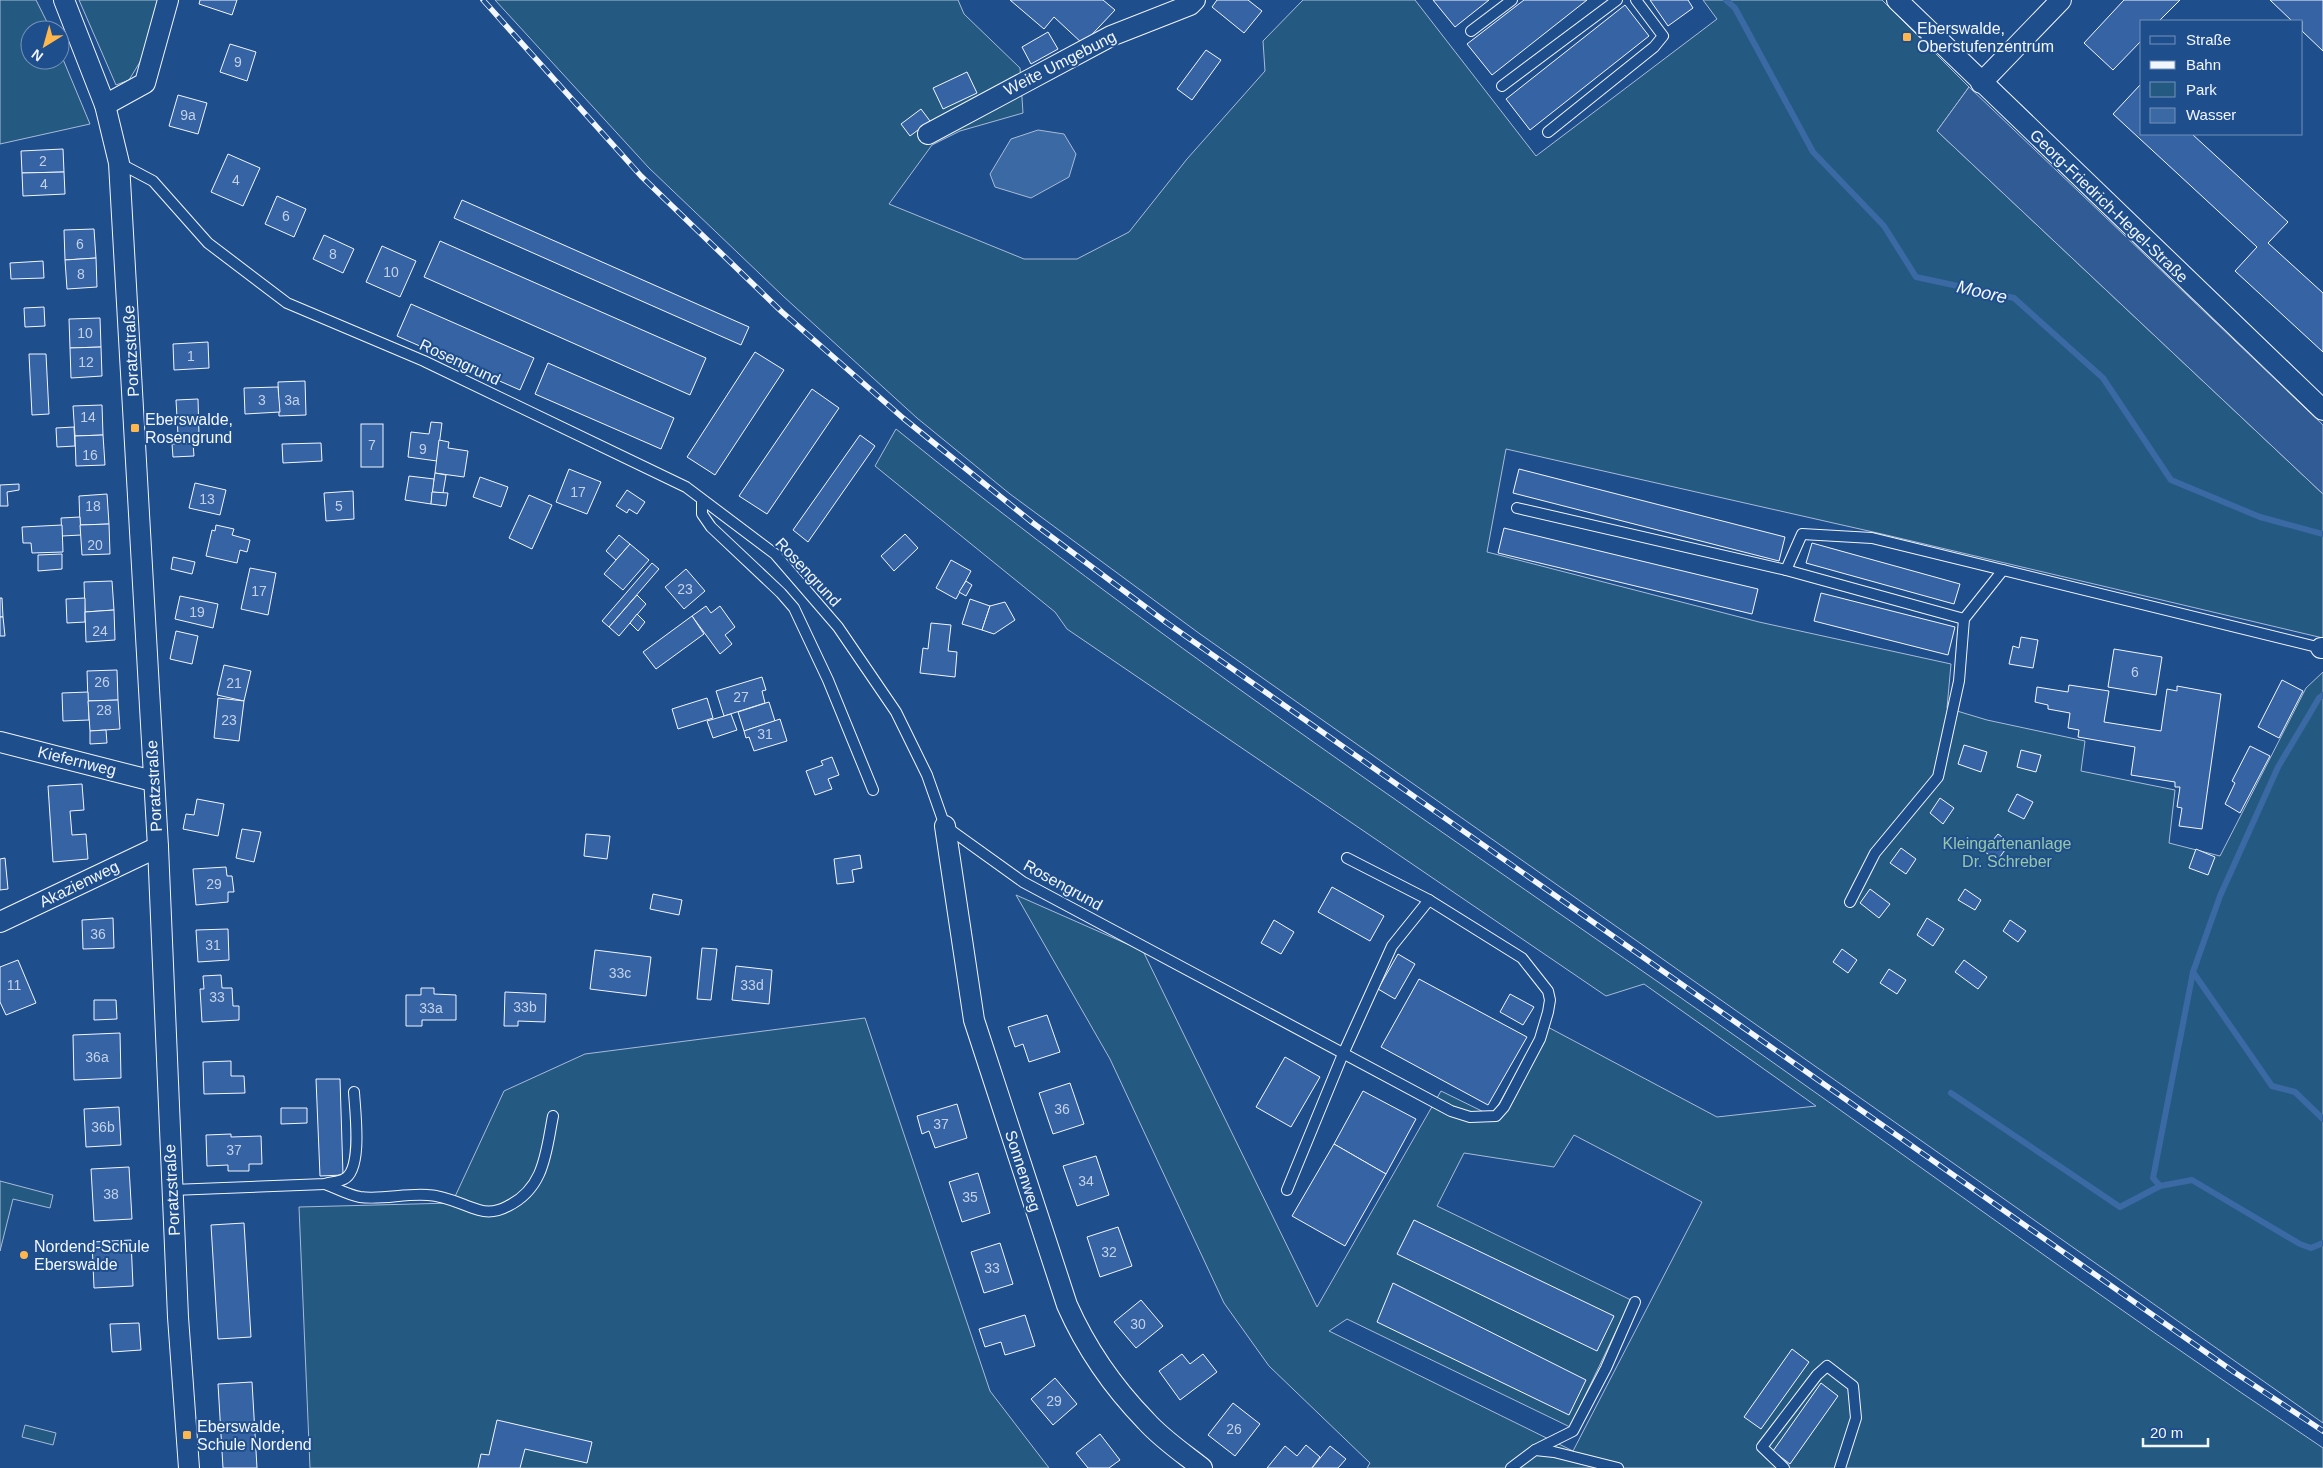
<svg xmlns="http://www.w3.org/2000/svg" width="2323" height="1468" viewBox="0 0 2323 1468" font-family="Arial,sans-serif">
<rect width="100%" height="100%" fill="#1f4e8c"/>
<g fill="#245a82" stroke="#a8bbd7" fill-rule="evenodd">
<path d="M0 0H36L51 30H30V60H60V52L90 124 0 144Z"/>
<path d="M79 0H158L143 57 129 80 116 85Z"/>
<path d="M495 0H958L964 14 1020 68 1023 113 960 131 932 145 889 204 1024 259H1077L1129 232 1187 159 1265 71 1263 41 1303 0H1415L1536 156 1717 19 1703 0H1882L1969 87 1937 131 2323 494V638L1882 534 1506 449 1487 552 1759 622 1951 664 1947 708 1987 720 2085 741 2081 771 2175 790 2169 843 2220 856 2306 688 2323 672V1423L1200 634 1010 494 917 418 783 296 649 168Z"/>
<path d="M896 429C1145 631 1411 810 1674 993 1891 1144 2103 1301 2323 1448V1468H1367L1370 1463 1269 1366 1224 1303 1110 1059 1016 895 1143 951 1317 1307 1441 1091 1492 1116 1544 1025 1717 1117 1816 1106 1644 984 1606 996 1067 629 1055 612 875 466ZM1574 1135 1702 1202 1573 1451 1329 1331 1347 1319 1570 1427 1631 1300 1437 1206 1464 1153 1554 1167Z"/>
<path d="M865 1018 990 1391 1049 1468H310L299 1207 452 1203 504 1091 585 1054Z"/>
<path d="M0 1181 53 1195 50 1208 13 1199 0 1251Z"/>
<path d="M25 1425 56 1433 53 1445 22 1437Z"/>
</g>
<path fill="#305b95" stroke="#a8bbd7" d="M1969 87 2323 425V494L1937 131Z"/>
<path fill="#3b69a3" stroke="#a8bbd7" d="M1038 130 1064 134 1076 154 1069 177 1031 198 995 187 990 174 1011 139Z"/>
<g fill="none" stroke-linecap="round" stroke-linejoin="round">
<g stroke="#3b69a3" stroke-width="6">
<path d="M1726 0 1735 8 1813 152 1884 226 1916 277 2014 298 2103 378 2171 480 2260 517 2323 534"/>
<path d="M2323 695 2319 698 2278 767 2220 896 2193 972 2272 1086 2295 1092 2323 1119"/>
<path d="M1951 1093 2120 1207 2160 1186 2192 1180 2300 1244 2311 1248 2323 1243"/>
<path d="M2160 1186 2153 1178 2193 972"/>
</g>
</g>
<g fill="#3563a3" stroke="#f2f6ff">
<path d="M200 0H237L232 15 199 4Z"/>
<path d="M1010 0H1103L1115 10 1083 44 1054 17 1044 29Z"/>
<path d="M1217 0H1248L1262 11 1244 33 1212 7Z"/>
<path d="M1433 0H1489L1455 27Z"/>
<path d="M1524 0H1587L1492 75 1467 44Z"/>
<path d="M1650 0H1688L1693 8 1668 26Z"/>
<path d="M2124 0H2180L2159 21H2142V40L2113 70 2084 43Z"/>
<path d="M2270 0H2323V51L2302 31V21H2292Z"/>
<path d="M1625 5 1649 36 1530 130 1506 99Z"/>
<path d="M1048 32 1058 49 1031 64 1022 47Z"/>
<path d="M230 44 256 52 247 81 220 72Z"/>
<path d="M1206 50 1221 60 1192 100 1177 89Z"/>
<path d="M967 72 977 93 943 109 933 88Z"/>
<path d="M2140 85 2142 87V134H2192L2288 222 2268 243 2323 293V352L2235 271 2257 247 2113 114Z"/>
<path d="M178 95 207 103 198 134 169 126Z"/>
<path d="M921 109 930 121 910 136 901 124Z"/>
<path d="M63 149 64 172 22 173 21 151Z"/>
<path d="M228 154 260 168 243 206 211 192Z"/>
<path d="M64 172 65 194 23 196 22 173Z"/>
<path d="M277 196 306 209 294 237 265 224Z"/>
<path d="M462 200 749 327 741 345 454 218Z"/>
<path d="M94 229 96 258 65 260 64 230Z"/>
<path d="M324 235 354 249 343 273 313 259Z"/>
<path d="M440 241 706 358 690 395 424 277Z"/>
<path d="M382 246 416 261 400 297 366 282Z"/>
<path d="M96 258 97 287 67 289 65 260Z"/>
<path d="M43 261 44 278 11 279 10 263Z"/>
<path d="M411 304 534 358 520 390 397 336Z"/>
<path d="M44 307 45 326 25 327 24 308Z"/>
<path d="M100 318 101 347 70 348 69 319Z"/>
<path d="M208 342 209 368 174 370 173 344Z"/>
<path d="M101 347 102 376 71 378 70 348Z"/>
<path d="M755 352 784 370 715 475 687 457Z"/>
<path d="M29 354H46L49 414 32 415Z"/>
<path d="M548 363 674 418 661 449 535 394Z"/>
<path d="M305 381 306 415 279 416 278 382Z"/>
<path d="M278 387 280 412 245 414 244 388Z"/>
<path d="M812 389 839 408 767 514 739 496Z"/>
<path d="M198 399 199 435H178L176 400Z"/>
<path d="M102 405 103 435 75 436 73 406Z"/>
<path d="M431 422 442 423 437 461 408 457 411 432 429 434Z"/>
<rect x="361" y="424" width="22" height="43"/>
<path d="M74 427 75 446 57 447 56 428Z"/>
<path d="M103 435 105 465 76 466 75 436Z"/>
<path d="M860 435 875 446 808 542 793 530Z"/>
<path d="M439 440 449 442 448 448 468 451 464 477 435 473Z"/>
<path d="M193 443 194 456 173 457 172 444Z"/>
<path d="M321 443 322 461 283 463 282 444Z"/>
<path d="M569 469 601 482 587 514 556 502Z"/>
<path d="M1519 469 1785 537 1779 561 1513 493Z"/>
<path d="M435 473 446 475 443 493 432 492Z"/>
<path d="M409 476 434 479 431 504 405 500Z"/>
<path d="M480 477 508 487 501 507 473 497Z"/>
<path d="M195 483 226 490 220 515 189 508Z"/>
<path d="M19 484V490L7 492 8 506H0V485Z"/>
<path d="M627 490 645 502 637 514 629 509 627 513 616 506Z"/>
<path d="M353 491 354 519 326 521 324 493Z"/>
<path d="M432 492 448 493 446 506 431 504Z"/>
<path d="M107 494 109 524 80 525 79 496Z"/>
<path d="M529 495 552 505 532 549 509 538Z"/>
<path d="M80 517 81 535 62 536 61 518Z"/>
<path d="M109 524 110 554 82 555 80 525Z"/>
<path d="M62 525 63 552 32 553 31 543H23L22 527Z"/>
<path d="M216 525 234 529 232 535 250 540 247 552 240 550 237 563 206 556 212 530 215 531Z"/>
<path d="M1504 528 1758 589 1752 614 1498 553Z"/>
<path d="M905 534 918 548 894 571 881 556Z"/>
<path d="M619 535 630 544 616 560 606 551Z"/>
<path d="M1812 543 1960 584 1954 604 1806 563Z"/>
<path d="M630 544 649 560 623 590 604 574Z"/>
<path d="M62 554V569L38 571V555Z"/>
<path d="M173 557 195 562 192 574 171 569Z"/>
<path d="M951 560 971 571 956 599 936 588Z"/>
<path d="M652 563 659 569 609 627 602 621Z"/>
<path d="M250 568 276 573 268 615 241 609Z"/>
<path d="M686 569 705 591 684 609 665 587Z"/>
<path d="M112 581 114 610 85 612 84 582Z"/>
<path d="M966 581 972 585 966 596 959 592Z"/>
<path d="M1821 593 1955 627 1948 655 1814 621Z"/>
<path d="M637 595 646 604 619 636 609 627Z"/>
<path d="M180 596 218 604 213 628 175 619Z"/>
<path d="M0 598H2L3 617H0Z"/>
<path d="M85 598V622L67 623 66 599Z"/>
<path d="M970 599 990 606 982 630 962 624Z"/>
<path d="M1005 602 1015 620 994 634 982 630 990 606Z"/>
<path d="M706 606 711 613 720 606 735 627 725 635 732 644 720 654 692 616Z"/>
<path d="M114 610 115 640 86 642 85 612Z"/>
<path d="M637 614 645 622 638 631 630 623Z"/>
<path d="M692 616 704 634 656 669 643 652Z"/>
<path d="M0 617H3L5 636H0Z"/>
<path d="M931 623 951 625 948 651 957 652 955 677 920 673 923 648 928 649Z"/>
<path d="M176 631 198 636 192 664 170 659Z"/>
<path d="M2021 637 2038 640 2033 668 2009 664 2013 646 2019 648Z"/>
<path d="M2114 649 2162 657 2156 695 2108 687Z"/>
<path d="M224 665 251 671 244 701 217 695Z"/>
<path d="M117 670 118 700 88 701 87 671Z"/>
<path d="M762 677 766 690 762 691 765 703 724 716 716 691Z"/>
<path d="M2282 680 2303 691 2279 738 2258 727Z"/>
<path d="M2069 685 2109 691 2104 722 2161 731 2167 689 2177 691V686L2221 694 2202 829 2179 826 2182 808 2177 807 2180 787H2175V782L2131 775 2135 747 2078 737 2079 730 2068 728 2070 713 2048 709V705L2035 702 2037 687 2068 692Z"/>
<path d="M88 692 89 720 63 721 62 693Z"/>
<path d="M218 698 244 701 239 741 214 738Z"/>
<path d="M707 698 713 718 678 729 672 709Z"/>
<path d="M118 700 120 729 90 731 88 701Z"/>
<path d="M769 702 775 721 744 731 738 712Z"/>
<path d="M731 714 737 730 713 738 707 721Z"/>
<path d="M780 719 787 741 754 751 749 737 746 738 744 731Z"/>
<path d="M106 730 107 743 90 744V731Z"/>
<path d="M1964 745 1987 752 1981 772 1958 764Z"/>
<path d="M2250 746 2270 756 2240 813 2225 804 2235 783 2232 781Z"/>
<path d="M2021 750 2041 755 2036 772 2017 767Z"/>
<path d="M832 757 839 775 828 779 832 789 815 795 806 771 823 765 821 761Z"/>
<path d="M82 784 84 810 70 811 72 835 86 834 88 859 53 862 48 786Z"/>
<path d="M2017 794 2033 802 2024 819 2008 811Z"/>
<path d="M1940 798 1954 808 1943 824 1930 813Z"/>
<path d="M197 799 224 804 218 836 183 829 186 814 194 815Z"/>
<path d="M242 829 261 832 254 862 236 858Z"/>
<path d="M586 834 610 836 607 859 584 856Z"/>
<path d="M1998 834 2010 843 1997 861 1984 851Z"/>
<path d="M1901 848 1916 859 1906 874 1890 863Z"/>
<path d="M2196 849 2215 857 2208 875 2189 868Z"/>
<path d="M860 855 862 868 852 870 854 882 837 884 834 859Z"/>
<path d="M5 858 8 889 0 890V859Z"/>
<path d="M226 867 227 876H232L234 892H228V902L196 905 193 869Z"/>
<path d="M1332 887 1384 916 1370 941 1318 912Z"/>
<path d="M1870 889 1890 904 1879 918 1860 903Z"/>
<path d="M1965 889 1981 900 1975 910 1958 900Z"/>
<path d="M653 894 682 900 679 915 650 909Z"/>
<path d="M113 918 114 948 83 949 82 920Z"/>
<path d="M1927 918 1944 929 1933 946 1917 935Z"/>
<path d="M1274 920 1294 932 1281 954 1261 943Z"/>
<path d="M2010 920 2026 931 2018 942 2003 931Z"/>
<path d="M228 929 229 960 198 962 196 930Z"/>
<path d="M702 948 717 949 711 1000 697 999Z"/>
<path d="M1842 949 1857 960 1848 973 1833 962Z"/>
<path d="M595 950 651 957 646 996 590 989Z"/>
<path d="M1398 954 1415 964 1395 999 1378 989Z"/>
<path d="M18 960 36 1003 6 1015 0 1002V967Z"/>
<path d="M1964 960 1987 977 1978 989 1955 972Z"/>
<path d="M736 966 772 970 769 1004 732 1000Z"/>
<path d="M1889 969 1906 980 1897 994 1880 983Z"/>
<path d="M221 975 222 988H232L233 1006H239V1020L202 1022 200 989H204L203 976Z"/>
<path d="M1419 979 1527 1037 1488 1105 1381 1047Z"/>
<path d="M421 988H434V994L456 995V1020H422V1026H406V995H421Z"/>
<path d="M505 992 546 994 545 1022 518 1021V1026H504Z"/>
<path d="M1510 994 1534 1007 1523 1025 1500 1012Z"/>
<path d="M94 1000H116L117 1019 94 1020Z"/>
<path d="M1047 1015 1060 1052 1029 1062 1023 1044 1015 1047 1008 1027Z"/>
<path d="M120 1033 121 1078 74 1080 73 1035Z"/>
<path d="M1285 1057 1320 1077 1291 1127 1256 1107Z"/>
<path d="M231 1061V1076H244L245 1093 204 1094 203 1062Z"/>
<path d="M316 1079H340L343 1175 320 1176Z"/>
<path d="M1070 1083 1084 1124 1053 1134 1039 1093Z"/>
<path d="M1363 1091 1416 1119 1386 1174 1334 1144Z"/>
<path d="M957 1104 967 1138 935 1148 929 1131 922 1134 917 1116Z"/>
<path d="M119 1107 121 1145 86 1147 84 1109Z"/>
<path d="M281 1108H307V1123L281 1124Z"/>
<path d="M231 1134V1137L261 1136 262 1164H249V1171H228V1165L207 1166 206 1135Z"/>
<path d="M1334 1144 1386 1174 1345 1246 1292 1216Z"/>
<path d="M1096 1156 1109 1195 1077 1206 1063 1166Z"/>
<path d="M129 1167 132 1219 94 1221 91 1169Z"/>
<path d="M978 1173 990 1213 962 1222 949 1182Z"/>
<path d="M1414 1220 1614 1316 1597 1351 1397 1254Z"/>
<path d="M244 1223 251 1337 218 1339 211 1225Z"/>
<path d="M1118 1227 1132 1266 1100 1277 1087 1237Z"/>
<path d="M131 1240 133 1286 94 1288 92 1242Z"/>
<path d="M1000 1243 1013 1284 984 1293 971 1252Z"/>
<path d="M1393 1283 1586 1380 1569 1415 1377 1322Z"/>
<path d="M1141 1300 1163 1326 1136 1348 1114 1322Z"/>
<path d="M1025 1315 1035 1346 1005 1355 1001 1342 985 1347 979 1329Z"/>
<path d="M139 1323 141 1350 112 1352 110 1324Z"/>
<path d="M1792 1349 1809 1362 1761 1429 1744 1417Z"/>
<path d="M1182 1354 1190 1364 1203 1354 1217 1372 1180 1400 1159 1371Z"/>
<path d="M1055 1378 1077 1404 1053 1425 1031 1399Z"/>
<path d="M252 1382 257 1468H223L218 1384Z"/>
<path d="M1821 1383 1838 1396 1790 1464 1773 1451Z"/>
<path d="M1233 1403 1260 1424 1235 1456 1208 1435Z"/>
<path d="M497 1420 592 1442 587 1463 525 1449 520 1468H478L481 1454 489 1455Z"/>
<path d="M1100 1434 1120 1460 1109 1468H1088L1076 1453Z"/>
<path d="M1306 1445 1320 1457 1312 1468H1267L1285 1446 1297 1456Z"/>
<path d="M1330 1446 1346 1459 1338 1468H1312Z"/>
</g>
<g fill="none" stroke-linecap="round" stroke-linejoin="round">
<defs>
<g id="service">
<path d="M1471 31 1512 0"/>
<path d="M1502 86 1617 0"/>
<path d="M1548 132 1654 47 1663 36 1636 0"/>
<path d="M119 163 153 181 208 243 287 303 424 361 686 487 775 554 838 627 896 712 927 775 945 826 1023 882 1451 1111 1470 1117 1496 1116 1504 1107 1540 1039 1548 1012 1550 1000 1548 991 1522 958 1429 900 1347 858"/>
<path d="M702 500V514L711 527 781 593 794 608 828 680 873 790"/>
<path d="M1517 508 1786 570 1964 619"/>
<path d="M1786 570 1802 534 1872 538 2003 570"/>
<path d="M1850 902 1875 853 1938 777 1959 681 1964 619 2003 570 2321 648"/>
<path d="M325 1184C336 1188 348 1195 360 1197 382 1200 406 1193 428 1195 447 1196 462 1205 479 1210 489 1213 499 1211 508 1206 545 1188 546 1151 553 1116"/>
<path d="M172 1190 325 1184C330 1182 339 1182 344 1179 363 1170 355 1111 354 1092"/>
<path d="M1287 1190 1343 1054 1392 946 1429 900"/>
<path d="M1535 1450 1573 1431 1606 1368 1635 1302"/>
<path d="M1511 1468 1535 1450 1554 1452 1618 1468"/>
<path d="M1784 1468 1762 1447 1817 1375 1827 1366 1853 1386 1856 1418 1840 1468"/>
</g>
<g id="minor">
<path d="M64 0 105 105 119 163 158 847 178 1317 189 1468"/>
<path d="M1897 0 2323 410"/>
<path d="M1981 83 2061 0"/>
<path d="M105 105 145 83 168 0"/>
<path d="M928 134 1111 36 1190 5 1195 0"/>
<path d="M2321 648H2323"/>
<path d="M0 742 153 781"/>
<path d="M945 826 974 1020 1067 1305C1086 1348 1113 1387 1146 1421 1162 1439 1183 1453 1202 1468"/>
<path d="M0 922 158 847"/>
</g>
</defs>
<use href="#service" stroke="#f2f6ff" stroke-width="12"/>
<use href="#minor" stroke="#f2f6ff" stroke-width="22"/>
<use href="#service" stroke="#1f4e8c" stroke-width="10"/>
<use href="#minor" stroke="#1f4e8c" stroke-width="20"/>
<defs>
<path id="rail" d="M483 0 641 176 782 312 903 418 1033 523 1167 623 2234 1372 2323 1431"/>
</defs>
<use href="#rail" stroke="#f2f6ff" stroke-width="5.5"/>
<use href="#rail" stroke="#1f4e8c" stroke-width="4" stroke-dasharray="11" stroke-linecap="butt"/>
</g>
<g fill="#ffb74d" stroke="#1f4e8c" stroke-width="2">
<rect x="1902" y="32" width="10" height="10" rx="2.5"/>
<rect x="130" y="423" width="10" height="10" rx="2.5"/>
<circle cx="24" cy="1255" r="5"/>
<rect x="182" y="1430" width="10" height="10" rx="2.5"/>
</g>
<g text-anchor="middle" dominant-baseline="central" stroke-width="4" stroke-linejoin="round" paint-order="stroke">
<g font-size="14" fill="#c3d1e8">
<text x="238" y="62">9</text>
<text x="188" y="115">9a</text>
<text x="43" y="161">2</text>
<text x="236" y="180">4</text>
<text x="44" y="184">4</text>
<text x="286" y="216">6</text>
<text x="80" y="244">6</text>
<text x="333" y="254">8</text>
<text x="391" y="272">10</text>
<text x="81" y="274">8</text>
<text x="85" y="333">10</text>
<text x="191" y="356">1</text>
<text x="86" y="362">12</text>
<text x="262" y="400">3</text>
<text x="292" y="400">3a</text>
<text x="88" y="417">14</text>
<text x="372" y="445">7</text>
<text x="423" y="449">9</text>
<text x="90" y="455">16</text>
<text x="578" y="492">17</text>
<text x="207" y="499">13</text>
<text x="93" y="506">18</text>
<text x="339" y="506">5</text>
<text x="95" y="545">20</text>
<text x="685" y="589">23</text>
<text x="259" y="591">17</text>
<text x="197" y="612">19</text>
<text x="100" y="631">24</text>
<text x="2135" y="672">6</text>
<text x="102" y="682">26</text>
<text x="234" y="683">21</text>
<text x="741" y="697">27</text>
<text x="104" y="710">28</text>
<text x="229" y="720">23</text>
<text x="765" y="734">31</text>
<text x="214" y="884">29</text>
<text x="98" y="934">36</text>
<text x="213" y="945">31</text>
<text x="620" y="973">33c</text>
<text x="14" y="985">11</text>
<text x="752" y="985">33d</text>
<text x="217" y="997">33</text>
<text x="525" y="1007">33b</text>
<text x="431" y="1008">33a</text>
<text x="97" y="1057">36a</text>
<text x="1062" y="1109">36</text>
<text x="941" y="1124">37</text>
<text x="103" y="1127">36b</text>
<text x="234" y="1150">37</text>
<text x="1086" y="1181">34</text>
<text x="111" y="1194">38</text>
<text x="970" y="1197">35</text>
<text x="1109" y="1252">32</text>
<text x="992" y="1268">33</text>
<text x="1138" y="1324">30</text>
<text x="1054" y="1401">29</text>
<text x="1234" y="1429">26</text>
</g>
<g font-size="16" fill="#f2f6ff" stroke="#1f4e8c" text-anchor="start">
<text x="1917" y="28">Eberswalde,<tspan x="1917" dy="18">Oberstufenzentrum</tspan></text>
<text x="145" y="419">Eberswalde,<tspan x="145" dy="18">Rosengrund</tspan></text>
<text x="34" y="1246">Nordend-Schule<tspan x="34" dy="18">Eberswalde</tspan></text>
<text x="197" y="1426">Eberswalde,<tspan x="197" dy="18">Schule Nordend</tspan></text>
</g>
<g font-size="16" fill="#f2f6ff" stroke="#1f4e8c">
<text transform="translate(1060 63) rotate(-27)">Weite Umgebung</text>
<text transform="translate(2109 206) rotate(44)">Georg-Friedrich-Hegel-Straße</text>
<text transform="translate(131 351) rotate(-93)">Poratzstraße</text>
<text transform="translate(460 362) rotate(25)">Rosengrund</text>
<text transform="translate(808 572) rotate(47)">Rosengrund</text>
<text transform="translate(77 761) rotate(14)">Kiefernweg</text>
<text transform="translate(154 786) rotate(-93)">Poratzstraße</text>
<text transform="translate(79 884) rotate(-26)">Akazienweg</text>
<text transform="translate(1063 885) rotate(29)">Rosengrund</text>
<text transform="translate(1023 1171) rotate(72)">Sonnenweg</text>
<text transform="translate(172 1190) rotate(-93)">Poratzstraße</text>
</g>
<g font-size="16" fill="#97c8a6" stroke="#1f4e8c">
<text x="2007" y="843">Kleingartenanlage<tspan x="2007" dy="18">Dr. Schreber</tspan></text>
</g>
<g font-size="18" font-style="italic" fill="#f2f6ff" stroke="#1f4e8c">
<text transform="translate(1982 292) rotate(13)">Moore</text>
</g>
</g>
<rect x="2140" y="20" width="162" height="115" fill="#1f4e8c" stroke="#7391ba"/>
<rect x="2150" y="36" width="25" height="8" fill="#1f4e8c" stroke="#7391ba"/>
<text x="2186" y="45" font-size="15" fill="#f2f6ff">Straße</text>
<rect x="2150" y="61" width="25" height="8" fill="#f2f6ff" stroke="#7391ba"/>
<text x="2186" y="70" font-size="15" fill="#f2f6ff">Bahn</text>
<rect x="2150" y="82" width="25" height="15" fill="#245a82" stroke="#7391ba"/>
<text x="2186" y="95" font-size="15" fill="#f2f6ff">Park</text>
<rect x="2150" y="108" width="25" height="15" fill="#3b69a3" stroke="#7391ba"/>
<text x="2186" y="120" font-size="15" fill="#f2f6ff">Wasser</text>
<g transform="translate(45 45) rotate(217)"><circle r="24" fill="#1f4e8c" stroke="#7391ba"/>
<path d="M0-4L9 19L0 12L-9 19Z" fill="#ffb74d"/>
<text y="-8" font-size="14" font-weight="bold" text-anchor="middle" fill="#f2f6ff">N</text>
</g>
<path d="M2143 1438v8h65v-8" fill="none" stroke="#f2f6ff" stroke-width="2.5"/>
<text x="2150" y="1438" font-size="15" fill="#f2f6ff" stroke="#1f4e8c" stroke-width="4" paint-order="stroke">20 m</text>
</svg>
